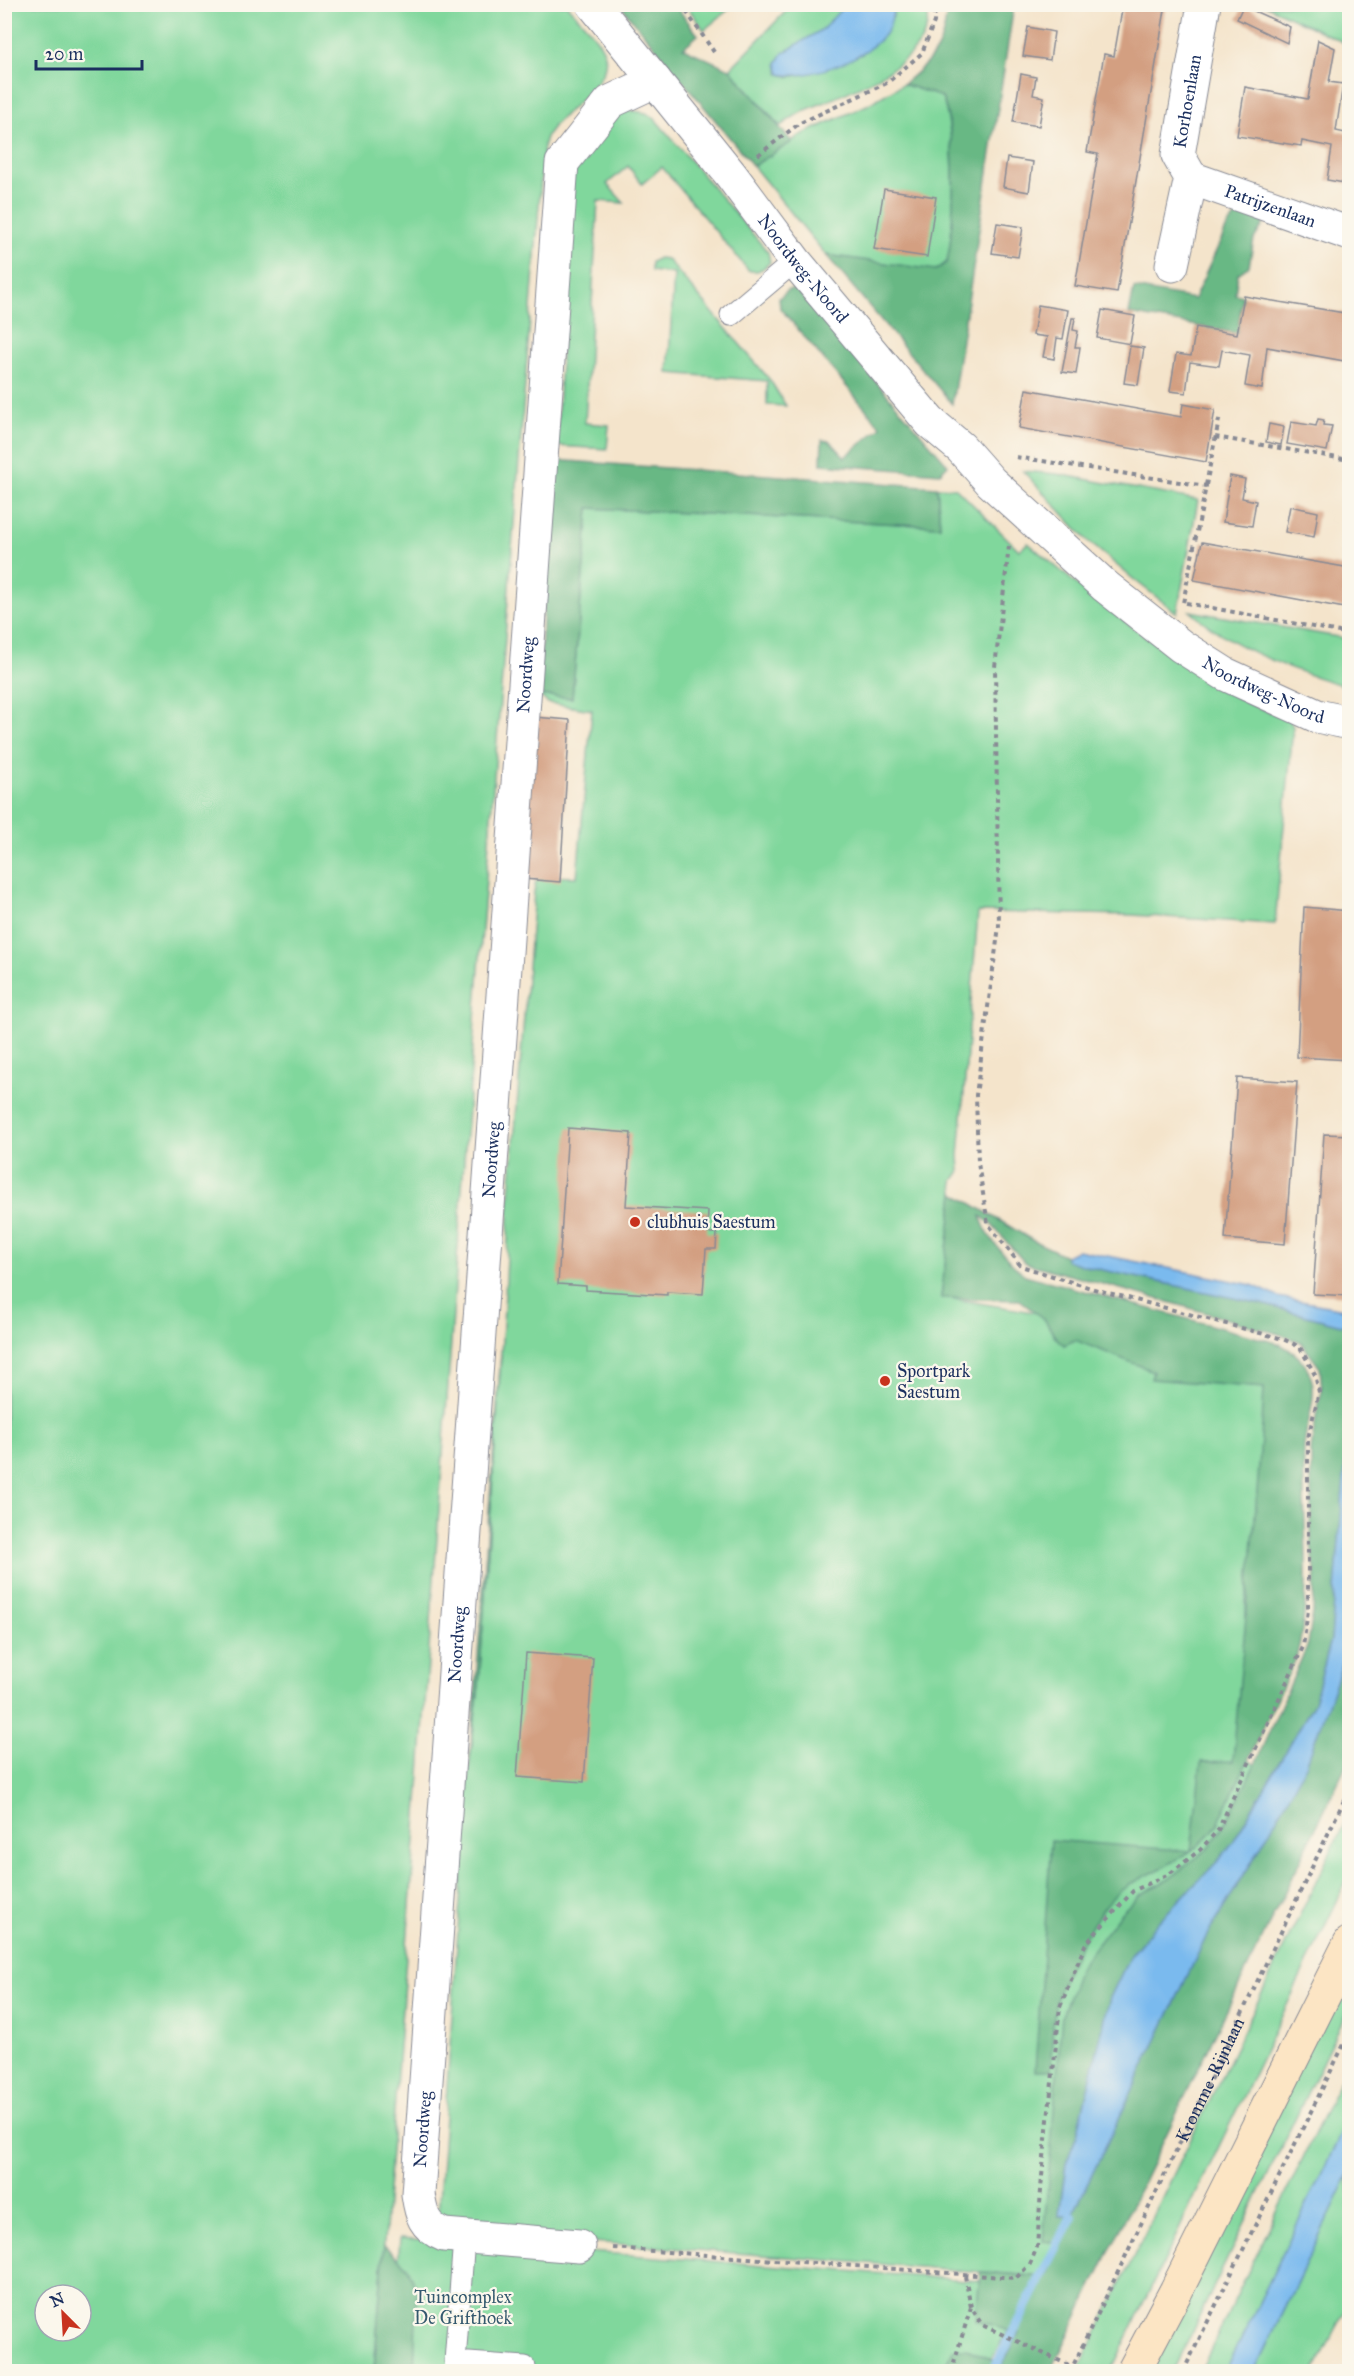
<svg xmlns="http://www.w3.org/2000/svg" width="1354" height="2376" viewBox="0 0 1354 2376" font-family="'IM FELL Great Primer',serif">
<rect width="100%" height="100%" fill="#fbf7ec"/>
<filter id="ink" filterUnits="userSpaceOnUse"><feTurbulence type="fractalNoise" baseFrequency=".0167" numOctaves="2"/><feDisplacementMap in="SourceGraphic" scale="12" xChannelSelector="R" yChannelSelector="G"/><feConvolveMatrix kernelMatrix="1 2 1 2 8 2 1 2 1" color-interpolation-filters="sRGB"/></filter>
<filter id="wash" filterUnits="userSpaceOnUse"><feTurbulence type="fractalNoise" baseFrequency=".008" numOctaves="4" result="noise"/><feDisplacementMap in="SourceGraphic" scale="24" xChannelSelector="R" yChannelSelector="G"/><feGaussianBlur stdDeviation="1.35" result="paint"/><feColorMatrix in="noise" values="0 0 0 0 0 0 0 0 0 0 0 0 0 0 0 0 0 1.4 0 .05"/><feComposite in="paint" operator="in"/></filter>
<g filter="url(#wash)">
<rect width="100%" height="100%" fill="#f4e4cb"/>
<g fill="#80d79c" stroke="#4e837d" stroke-width="1.5" fill-rule="evenodd">
<path d="M5 5H567C578 18 594 32 602 47 622 83 554 112 545 140 543 148 543 158 542 167L465 1147 418 1802 374 2371 5 2372ZM45 2295H81V2331H45Z"/>
<path d="M686 5H734L704 30Z"/>
<path d="M792 5H846L823 29 783 53 777 63 779 74 790 77 821 70 862 54 893 17 894 5H929V8C928 16 928 27 924 35 910 70 841 95 808 109 798 113 789 120 780 126L730 69Z"/>
<path d="M1265 5H1349V45Z"/>
<path d="M903 84 942 97C956 135 956 222 947 262L936 271 826 255 753 166 801 135 867 105Z"/>
<path d="M628 110 646 113 655 119 768 252 770 262C764 269 757 274 748 270L662 167 642 184 628 166 607 184 624 203 598 201 585 423 609 425 607 449 556 446 572 174 614 115Z"/>
<path d="M659 258 667 259 770 380 786 406 767 405V381L668 373 674 274 651 271V262Z"/>
<path d="M1023 471 1057 474 1198 500 1177 613 1132 578 1088 541Z"/>
<path d="M937 487 956 488 1019 550 1028 543 1100 604 1199 674 1247 703 1290 720 1293 727 1275 924 1132 915 978 912 959 1156 960 1171 953 1181 954 1193 941 1297 1273 1351 1270 1409 1260 1464 1252 1566 1246 1601 1247 1760 1255 1764 1267 1786 1233 1842 1129 1958 1110 1998 1077 2135 1066 2164 1059 2216H1072L1047 2277 437 2230 470 1759 479 1685 506 1279 510 1193 534 892 537 876 577 877 592 710 548 703 538 695 572 698 589 508 940 526Z"/>
<path d="M1190 611 1349 639V687C1295 672 1233 649 1190 611Z"/>
<path d="M1349 1814V1876L1111 2371H1078Z"/>
<path d="M1349 1953V2007L1173 2371 1147 2372Z"/>
<path d="M1349 2062V2117L1226 2371 1200 2372Z"/>
<path d="M1349 2174V2304L1314 2371 1254 2372Z"/>
<path d="M400 2238 1034 2285 985 2371 390 2372Z"/>
</g>
<g fill="#68b884" stroke="#427471" stroke-width="1.5">
<path d="M620 5H675L698 35 683 48 730 69 792 142 753 166Z"/>
<path d="M947 5H1014L952 404 826 255 936 270 947 262C955 223 957 133 942 97L903 84C935 58 945 47 947 5Z"/>
<path d="M1242 215 1265 222 1254 239 1249 266 1238 274 1235 294 1243 296 1237 333 1129 314 1134 288 1194 299 1228 225 1235 217Z"/>
<path d="M796 289 948 465 940 473 821 464 822 440 830 441 845 457 881 427 780 308 779 298 788 290Z"/>
<path d="M554 460 937 487 940 526 589 508 572 698 538 695Z"/>
<path d="M954 1193 1032 1240 1089 1267 1262 1304 1349 1327V1419L1331 1640 1314 1703 1233 1842 1219 1860 1158 1922 1129 1958 1110 1998 1077 2135 1066 2164 1059 2216H1068L1054 2243 1043 2241 1062 2016 1080 1966 1120 1914 1139 1895 1169 1879 1210 1847 1228 1819 1255 1764 1308 1644 1313 1613 1315 1569 1311 1545V1450L1318 1403 1322 1392 1320 1368 1301 1342 1282 1335 1176 1304 1025 1263 991 1224 981 1216C983 1233 1011 1265 1025 1275L1277 1343C1294 1351 1307 1361 1312 1381 1317 1399 1305 1428 1304 1448 1301 1518 1315 1590 1296 1658L1218 1824C1192 1861 1155 1867 1120 1891 1098 1907 1059 1980 1055 2006 1052 2028 1052 2050 1050 2071H1035L1051 1840 1191 1851 1201 1762 1233 1761C1243 1636 1258 1513 1264 1388L1151 1379 1153 1371 1075 1340 1064 1345 1055 1337 1045 1320 1019 1300 941 1298Z"/>
<path d="M501 1354 479 1685 470 1759Z"/>
<path d="M1349 1624V1760L1051 2371 944 2372 953 2349H967L1003 2364 1019 2333 976 2320 980 2272 1047 2277 1072 2216 1207 1935 1259 1850 1306 1765 1347 1651Z"/>
<path d="M384 2245 408 2268 417 2290 414 2371H374Z"/>
</g>
<g fill="#7abaee" stroke="#4a74a6" stroke-width="1.5">
<path d="M846 4 894 5C893 14 892 22 887 31 871 57 808 81 780 74L777 63 783 53 823 29Z"/>
<path d="M1078 1250 1252 1285 1278 1297 1349 1310V1327L1262 1304 1089 1267 1066 1260V1256Z"/>
<path d="M1349 1419V1624L1347 1651 1306 1765 1259 1850 1207 1935 1072 2216H1059L1066 2164 1077 2135 1110 1998 1129 1958 1158 1922 1219 1860 1233 1842 1314 1703 1331 1640Z"/>
<path d="M1349 2117V2174L1254 2371H1226Z"/>
</g>
<g fill="none" stroke-linecap="round" stroke-linejoin="round">
<path stroke="#7abaee" stroke-width="10" d="M993 2372 1072 2216"/>
</g>
<g id="blocks">
<g fill="#d39f81">
<path d="M1123 4H1166L1117 293 1075 286 1098 154 1087 152 1104 54 1114 56Z"/>
<path d="M1243 6 1290 27 1287 43 1237 19Z"/>
<path d="M1028 27 1054 32 1050 60 1023 56Z"/>
<path d="M1318 40 1335 48 1329 82 1343 84 1336 131 1350 134V184L1327 180 1332 147 1302 141 1301 146 1237 136 1245 87 1308 99Z"/>
<path d="M1021 74 1036 77 1033 95 1044 97 1039 126 1013 122Z"/>
<path d="M1007 158 1033 162 1029 192 1003 187Z"/>
<path d="M884 189 936 197 927 257 874 249Z"/>
<path d="M997 223 1023 227 1018 257 992 253Z"/>
<path d="M1244 296 1350 314V362L1267 347 1262 389 1245 386 1250 355 1222 350 1219 366 1190 362 1186 393 1170 391 1176 354 1191 356 1196 327 1237 334Z"/>
<path d="M1038 305 1068 310 1063 339 1057 338 1054 359 1043 357 1047 337 1033 335Z"/>
<path d="M1102 310 1135 316 1130 344 1097 338Z"/>
<path d="M1072 318H1075L1073 330 1078 331 1075 347H1080L1076 374 1062 372Z"/>
<path d="M1130 346 1144 348 1138 385 1124 383Z"/>
<path d="M1026 389 1181 417 1183 404 1215 410 1206 462 1019 428Z"/>
<path d="M1318 419 1324 420 1323 425 1332 426 1327 451 1287 444 1291 422 1316 426Z"/>
<path d="M1269 424 1284 427 1281 445 1266 442Z"/>
<path d="M1230 476 1245 479 1242 498 1256 501 1252 526 1223 522Z"/>
<path d="M1290 506 1318 512 1314 537 1285 532Z"/>
<path d="M1348 527H1350V544L1345 543Z"/>
<path d="M1202 542 1350 568V609L1194 580Z"/>
<path d="M534 717 570 720 560 882 524 879Z"/>
<path d="M1304 907 1350 911V1060L1297 1057Z"/>
<path d="M1237 1078 1297 1082 1285 1244 1225 1239Z"/>
<path d="M568 1128 631 1133 626 1206 708 1211 707 1233H717L716 1249H706L703 1294 667 1292V1295L586 1290V1286L558 1284Z"/>
<path d="M1324 1134 1350 1135V1296L1313 1294Z"/>
<path d="M526 1653 593 1658 584 1782 517 1777Z"/>
</g>
</g>
</g>
<g filter="url(#ink)">
<use href="#blocks" fill-opacity="0" stroke="#888a94" stroke-width="1.5"/>
<g fill="none" stroke-linecap="round" stroke-linejoin="round">
<defs>
<g id="lane">
<path d="M731 315 795 261"/>
<path d="M464 2238 455 2362 525 2367V2372"/>
</g>
<g id="street">
<path id="s2" d="M593 4 731 175 795 261 930 422 961 448 991 482 1105 586 1181 646 1225 674 1317 716 1350 723"/>
<path id="s3" d="M1191 178 1350 234"/>
<path id="s4" d="M1172 265 1191 178 1178 155 1204 4"/>
<path id="s5" d="M579 2246 444 2235C424 2227 421 2215 418 2194L562 163 610 102 655 81"/>
</g>
<path id="secondary" d="M1133 2372 1176 2291 1350 1943"/>
</defs>
<use href="#lane" stroke="#888a94" stroke-width="23"/>
<use href="#street" stroke="#888a94" stroke-width="35"/>
<use href="#secondary" stroke="#888a94" stroke-width="35"/>
<g stroke="#888a94" stroke-width="4" stroke-dasharray="4.5 4.5" stroke-linecap="butt">
<path d="M681 4 714 52"/>
<path d="M758 155 800 123 887 83 922 53 934 22 935 4"/>
<path d="M1215 437 1350 460"/>
<path d="M1016 457 1206 486 1183 603"/>
<path d="M1206 485 1220 415"/>
<path d="M1186 603 1350 634"/>
<path d="M613 2248 1016 2278 1030 2264 1037 2247 1042 2176 1060 2007 1085 1945 1133 1891 1169 1874 1200 1850 1218 1830 1303 1647 1308 1610V1438L1319 1392 1315 1375 1300 1347 1283 1339 1094 1289 1021 1266 988 1224 978 1163 976 1095 999 926 995 667 1009 546"/>
<path d="M965 2276 971 2307 982 2325 1073 2367"/>
<path d="M951 2372 971 2307"/>
<path id="s1" d="M1070 2372 1350 1788"/>
<path d="M1183 2372 1350 2032"/>
</g>
<use href="#lane" stroke="#fff" stroke-width="21"/>
<use href="#street" stroke="#fff" stroke-width="33"/>
<use href="#secondary" stroke="#fce5c4" stroke-width="33"/>
</g>
</g>
<g fill="#c8321e" stroke="#fbf7ec" stroke-width="2">
<circle cx="635" cy="1222" r="6"/>
<circle cx="885" cy="1381" r="6"/>
</g>
<g text-anchor="middle" dominant-baseline="central" stroke-width="4.5" stroke-linejoin="round" paint-order="stroke">
<g font-size="18" fill="#1b2f5e" stroke="#fbf7ec">
<text stroke="none"><textPath href="#s4" startOffset="170">Korhoenlaan</textPath></text>
<text stroke="none"><textPath href="#s3" startOffset="84">Patrijzenlaan</textPath></text>
<text stroke="none"><textPath href="#s2" startOffset="338">Noordweg-Noord</textPath></text>
<text stroke="none"><textPath href="#s5" startOffset="1710">Noordweg</textPath></text>
<text stroke="none"><textPath href="#s2" startOffset="968">Noordweg-Noord</textPath></text>
<text stroke="none"><textPath href="#s5" startOffset="1224">Noordweg</textPath></text>
<text stroke="none"><textPath href="#s5" startOffset="738">Noordweg</textPath></text>
<text stroke="none"><textPath href="#s1" startOffset="324">Kromme-Rijnlaan</textPath></text>
<text stroke="none"><textPath href="#s5" startOffset="252">Noordweg</textPath></text>
</g>
<g font-size="18" fill="#1b2f5e" stroke="#fbf7ec" text-anchor="start">
<text x="647" y="1222">clubhuis Saestum</text>
<text x="897" y="1371">Sportpark<tspan x="897" dy="21">Saestum</tspan></text>
</g>
<g font-size="18" fill="#34596e" stroke="#fbf7ec">
<text x="463" y="2297">Tuincomplex<tspan x="463" dy="21">De Grifthoek</tspan></text>
</g>
</g>
<rect width="1354" height="2376" fill="none" stroke="#fbf7ec" stroke-width="24"/>
<g transform="translate(63 2313) rotate(336)"><circle r="28" fill="#fbf7ec" stroke="#a1a7b3" stroke-width="1.5"/>
<path d="M0-4.5L10 22L0 15L-10 22Z" fill="#c8321e"/>
<text y="-9" font-size="16" font-weight="bold" text-anchor="middle" fill="#1b2f5e">N</text>
</g>
<path d="M36 60v9h106v-9" fill="none" stroke="#1b2f5e" stroke-width="3"/>
<text x="45" y="60" font-size="18" fill="#1b2f5e" stroke="#fbf7ec" stroke-width="4.5" paint-order="stroke">20 m</text>
</svg>
